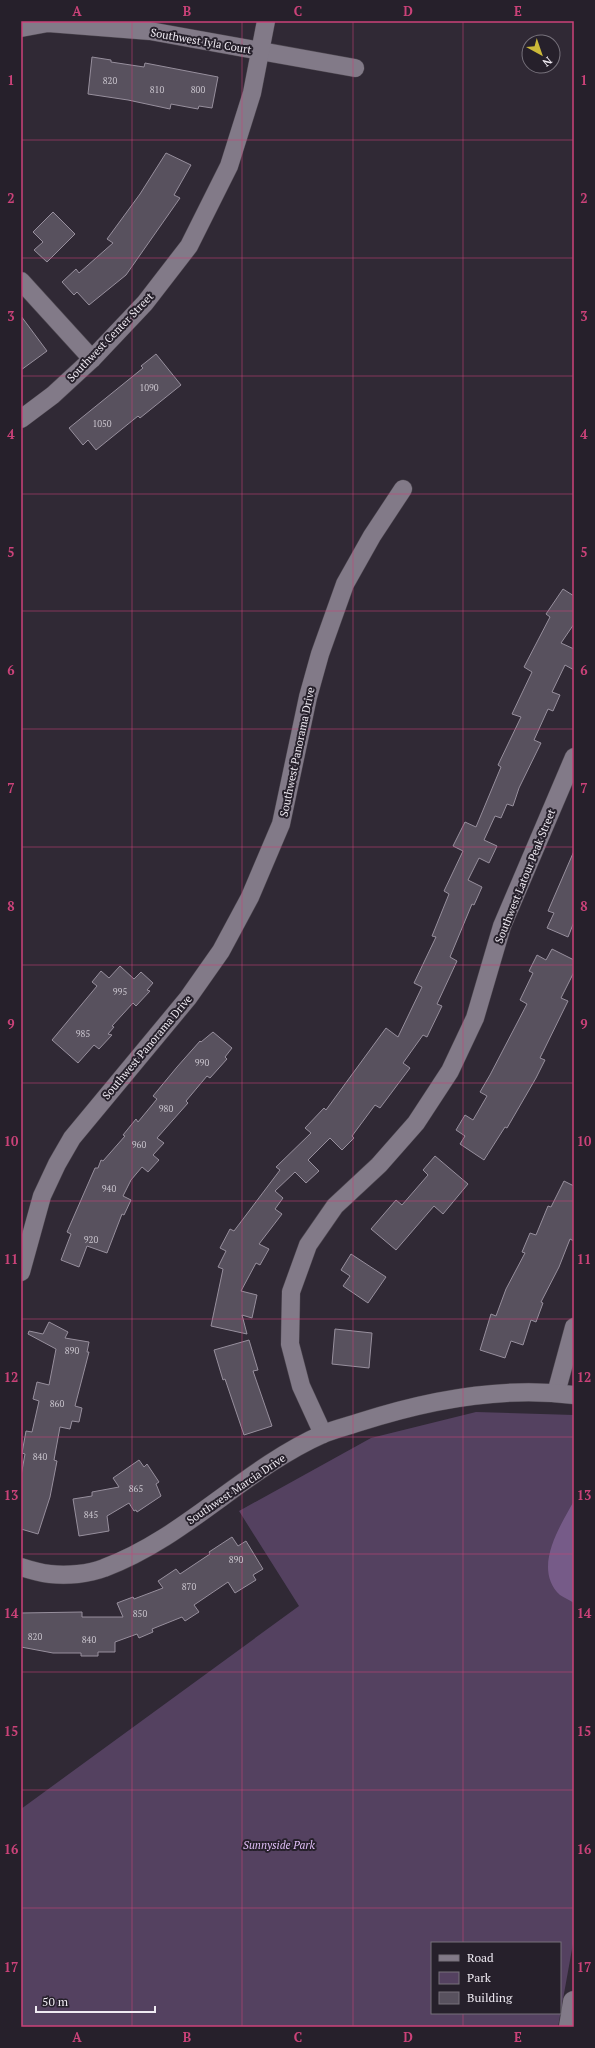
<svg xmlns="http://www.w3.org/2000/svg" width="595" height="2048" viewBox="0 0 595 2048" font-family="'PT Serif',serif">
<rect width="100%" height="100%" fill="#302935"/>
<path fill="#544160" fill-rule="evenodd" d="M476 1412 574 1415V1938L558 2027H21V1809L299 1606 239 1511 371 1438ZM432 1943H560V2013H432Z"/>
<path fill="#765b88" d="M574 1501V1603C570 1600 564 1598 560 1595 532 1569 560 1526 574 1501Z"/>
<g fill="#58515e" stroke="#978f9d">
<path d="M92 57 111 60V62L144 67 145 63 218 77 212 108 199 106 198 109 171 104 170 109 128 100 88 94Z"/>
<path d="M166 153 191 165 174 195 180 198 126 275 89 305 77 292 74 295 62 282 76 269 79 273 113 243 107 239 140 194Z"/>
<path d="M53 212 75 234 47 262 34 250 43 242 33 232Z"/>
<path d="M21 316 47 351 21 370Z"/>
<path d="M156 354 181 385 140 418 138 416 96 450 88 440 83 445 69 428 143 368 141 366Z"/>
<path d="M563 589 574 596V624L561 643 574 649V670L565 665 552 692 560 695 553 711 548 709 534 740 541 743 519 788 513 806 507 804 501 818 495 816 484 840 497 846 489 863 479 858 468 880 482 887 474 905 472 904 450 957 457 961 437 1004 442 1006 427 1037 423 1035 403 1063 410 1068 380 1108 375 1105 352 1136 354 1138 342 1150 330 1138 308 1160 319 1171 306 1183 295 1172 275 1191 283 1198 275 1209 282 1214 259 1244 269 1249 260 1265 256 1263 241 1291 257 1295 252 1318 242 1315 247 1334 211 1326 223 1269 218 1267 226 1251 220 1248 230 1229 234 1231 280 1170 276 1167 311 1133 305 1128 324 1108 326 1110 386 1028 398 1037 422 987 414 983 436 937 432 936 449 894 444 891 463 851 453 846 465 822 476 827 501 767 498 765 521 717 512 714 532 672 524 667 550 617 546 614Z"/>
<path d="M574 851V922L568 937 547 928 554 913 548 911Z"/>
<path d="M552 949 574 960V972L561 998 568 1001 540 1058 545 1060 536 1078 507 1128 505 1127 484 1160 460 1144 465 1136 456 1130 465 1115 473 1120 487 1096 480 1092 490 1075 527 1004 520 1000 533 973 529 971 537 955 546 960Z"/>
<path d="M120 966 134 979 141 972 153 983 147 990 150 991 136 1006 133 1003 112 1026 114 1027 108 1034 112 1035 99 1049 94 1045 78 1063 52 1040 97 986 92 982 101 971 109 978Z"/>
<path d="M213 1032 232 1048 225 1057 227 1059 210 1078 207 1076 186 1101 188 1103 157 1138 164 1143 153 1155 159 1160 148 1172 142 1167 131 1180 123 1196 131 1200 124 1215 122 1214 107 1253 87 1246 79 1267 61 1260 71 1234 67 1232 95 1168H98L101 1160 103 1161 125 1136 123 1135 136 1119 138 1122 157 1099 153 1096 177 1067 200 1041 201 1042Z"/>
<path d="M435 1156 468 1184 443 1214 434 1206 396 1250 371 1229 396 1200 402 1205 428 1175 423 1170Z"/>
<path d="M564 1181 574 1186V1241L570 1239 559 1267 541 1302 543 1303 536 1322 531 1320 523 1345 511 1341 505 1358 480 1350 491 1314 496 1316 506 1289 525 1253 522 1252 530 1233 536 1235 548 1206 551 1207Z"/>
<path d="M351 1254 386 1277 368 1303 343 1286 350 1276 341 1270Z"/>
<path d="M49 1322 68 1332 65 1338 89 1342 87 1352H89L75 1406 82 1408 79 1422 72 1421 70 1429 60 1427 54 1460 57 1461 50 1497 38 1534 21 1529V1476L25 1454 22 1453 26 1431 32 1432 39 1401 33 1399 37 1382 49 1385 56 1349 28 1334 29 1331 43 1334Z"/>
<path d="M335 1329 372 1333 369 1368 332 1364Z"/>
<path d="M249 1340 258 1370 253 1371 272 1426 244 1435 225 1379 223 1380 214 1350Z"/>
<path d="M139 1460 144 1467 147 1464 159 1482 156 1484 161 1496 137 1512 136 1510 134 1511 129 1503 107 1516 109 1531 79 1536 73 1499 92 1496V1492L119 1487 113 1478Z"/>
<path d="M232 1537 238 1546 246 1541 263 1569 253 1575 256 1580 235 1593 228 1582 194 1605 199 1612 185 1621 182 1617 152 1629 153 1632 139 1638 137 1634 115 1642V1652H98V1656H81V1653H53L21 1647V1613L82 1612V1617H123L117 1603 133 1597 134 1599 163 1588 158 1581 176 1569 180 1574 210 1554 209 1552Z"/>
</g>
<g fill="none" stroke-linecap="round" stroke-linejoin="round">
<defs>
<g id="street">
<path d="M21 28 48 23 150 31 355 68"/>
<path d="M21 281 92 359"/>
<path d="M21 419 53 395 92 359 145 303 189 246 229 166 252 93 266 21"/>
<path d="M21 1272 42 1196 57 1164 72 1138 188 998 221 951 250 897 281 824 308 697 320 654 345 584 372 536 403 489"/>
<path d="M556 1393 574 1327"/>
<path d="M323 1434 301 1386 290 1344 291 1292 308 1245 335 1206 379 1165 416 1123 450 1071 475 1018 502 926 574 757"/>
<path d="M21 1567C30 1570 41 1573 50 1574 67 1576 89 1574 104 1568 185 1538 244 1469 323 1434 335 1429 348 1426 360 1422 428 1400 503 1386 574 1395"/>
</g>
<path id="secondary" d="M570 2027 574 2002"/>
</defs>
<use href="#street" stroke="#4c464f" stroke-width="19"/>
<use href="#secondary" stroke="#4c464f" stroke-width="23"/>
<use href="#street" stroke="#827a88" stroke-width="18"/>
<use href="#secondary" stroke="#827a88" stroke-width="22"/>
</g>
<path fill="none" stroke="#cb4279" stroke-width="1" stroke-opacity="0.55" d="M132 21V2027M242 21V2027M353 21V2027M463 21V1943M21 140H574M21 258H574M21 376H574M21 494H574M21 611H574M21 729H574M21 847H574M21 965H574M21 1083H574M21 1201H574M21 1319H574M21 1437H574M21 1554H574M21 1672H574M21 1790H574M21 1908H574M463 2013V2027"/>
<g text-anchor="middle" dominant-baseline="central" stroke-width="4" stroke-linejoin="round" paint-order="stroke">
<g font-size="9" fill="#c9c4cd">
<text x="110" y="81">820</text>
<text x="157" y="90">810</text>
<text x="198" y="90">800</text>
<text x="149" y="388">1090</text>
<text x="102" y="424">1050</text>
<text x="120" y="992">995</text>
<text x="83" y="1034">985</text>
<text x="202" y="1063">990</text>
<text x="166" y="1109">980</text>
<text x="139" y="1145">960</text>
<text x="109" y="1189">940</text>
<text x="91" y="1240">920</text>
<text x="72" y="1351">890</text>
<text x="57" y="1404">860</text>
<text x="40" y="1457">840</text>
<text x="136" y="1489">865</text>
<text x="91" y="1515">845</text>
<text x="236" y="1560">890</text>
<text x="189" y="1587">870</text>
<text x="140" y="1614">850</text>
<text x="35" y="1637">820</text>
<text x="89" y="1640">840</text>
</g>
<g font-size="11" fill="#efeaf2" stroke="#26202b">
<text transform="translate(201 41) rotate(10)">Southwest Iyla Court</text>
<text transform="translate(110 337) rotate(-46)">Southwest Center Street</text>
<text transform="translate(297 752) rotate(-78)">Southwest Panorama Drive</text>
<text transform="translate(525 876) rotate(-68)">Southwest Latour Peak Street</text>
<text transform="translate(147 1047) rotate(-50)">Southwest Panorama Drive</text>
<text transform="translate(236 1489) rotate(-34)">Southwest Marcia Drive</text>
</g>
<g font-size="11" font-style="italic" fill="#e0bef7" stroke="#26202b">
<text x="279" y="1845">Sunnyside Park</text>
</g>
</g>
<rect width="595" height="2048" fill="none" stroke="#26202b" stroke-width="44"/>
<rect x="431" y="1942" width="130" height="72" fill="#26202b" stroke="#76717b"/>
<rect x="439" y="1955" width="20" height="6" fill="#827a88" stroke="#76717b"/>
<text x="467" y="1962" font-size="12" fill="#efeaf2">Road</text>
<rect x="439" y="1972" width="20" height="12" fill="#544160" stroke="#76717b"/>
<text x="467" y="1982" font-size="12" fill="#efeaf2">Park</text>
<rect x="439" y="1992" width="20" height="12" fill="#58515e" stroke="#76717b"/>
<text x="467" y="2002" font-size="12" fill="#efeaf2">Building</text>
<g transform="translate(541 54) rotate(140)"><circle r="19" fill="#26202b" stroke="#76717b"/>
<path d="M0-3L7 15L0 10L-7 15Z" fill="#cbb939"/>
<text y="-6" font-size="11" font-weight="bold" text-anchor="middle" fill="#efeaf2">N</text>
</g>
<path d="M36 2006v6h119v-6" fill="none" stroke="#efeaf2" stroke-width="2"/>
<text x="42" y="2006" font-size="12" fill="#efeaf2" stroke="#26202b" stroke-width="3" paint-order="stroke">50 m</text>
<rect x="22" y="22" width="551" height="2004" fill="none" stroke="#cb4279" stroke-width="1.5"/>
<g font-size="13" text-anchor="middle" font-weight="bold" fill="#cb4279">
<text x="77" y="16">A</text>
<text x="187" y="16">B</text>
<text x="298" y="16">C</text>
<text x="408" y="16">D</text>
<text x="518" y="16">E</text>
<text x="11" y="85">1</text>
<text x="584" y="85">1</text>
<text x="11" y="203">2</text>
<text x="584" y="203">2</text>
<text x="11" y="321">3</text>
<text x="584" y="321">3</text>
<text x="11" y="439">4</text>
<text x="584" y="439">4</text>
<text x="11" y="557">5</text>
<text x="584" y="557">5</text>
<text x="11" y="675">6</text>
<text x="584" y="675">6</text>
<text x="11" y="793">7</text>
<text x="584" y="793">7</text>
<text x="11" y="911">8</text>
<text x="584" y="911">8</text>
<text x="11" y="1029">9</text>
<text x="584" y="1029">9</text>
<text x="11" y="1146">10</text>
<text x="584" y="1146">10</text>
<text x="11" y="1264">11</text>
<text x="584" y="1264">11</text>
<text x="11" y="1382">12</text>
<text x="584" y="1382">12</text>
<text x="11" y="1500">13</text>
<text x="584" y="1500">13</text>
<text x="11" y="1618">14</text>
<text x="584" y="1618">14</text>
<text x="11" y="1736">15</text>
<text x="584" y="1736">15</text>
<text x="11" y="1854">16</text>
<text x="584" y="1854">16</text>
<text x="11" y="1972">17</text>
<text x="584" y="1972">17</text>
<text x="77" y="2042">A</text>
<text x="187" y="2042">B</text>
<text x="298" y="2042">C</text>
<text x="408" y="2042">D</text>
<text x="518" y="2042">E</text>
</g>
</svg>
